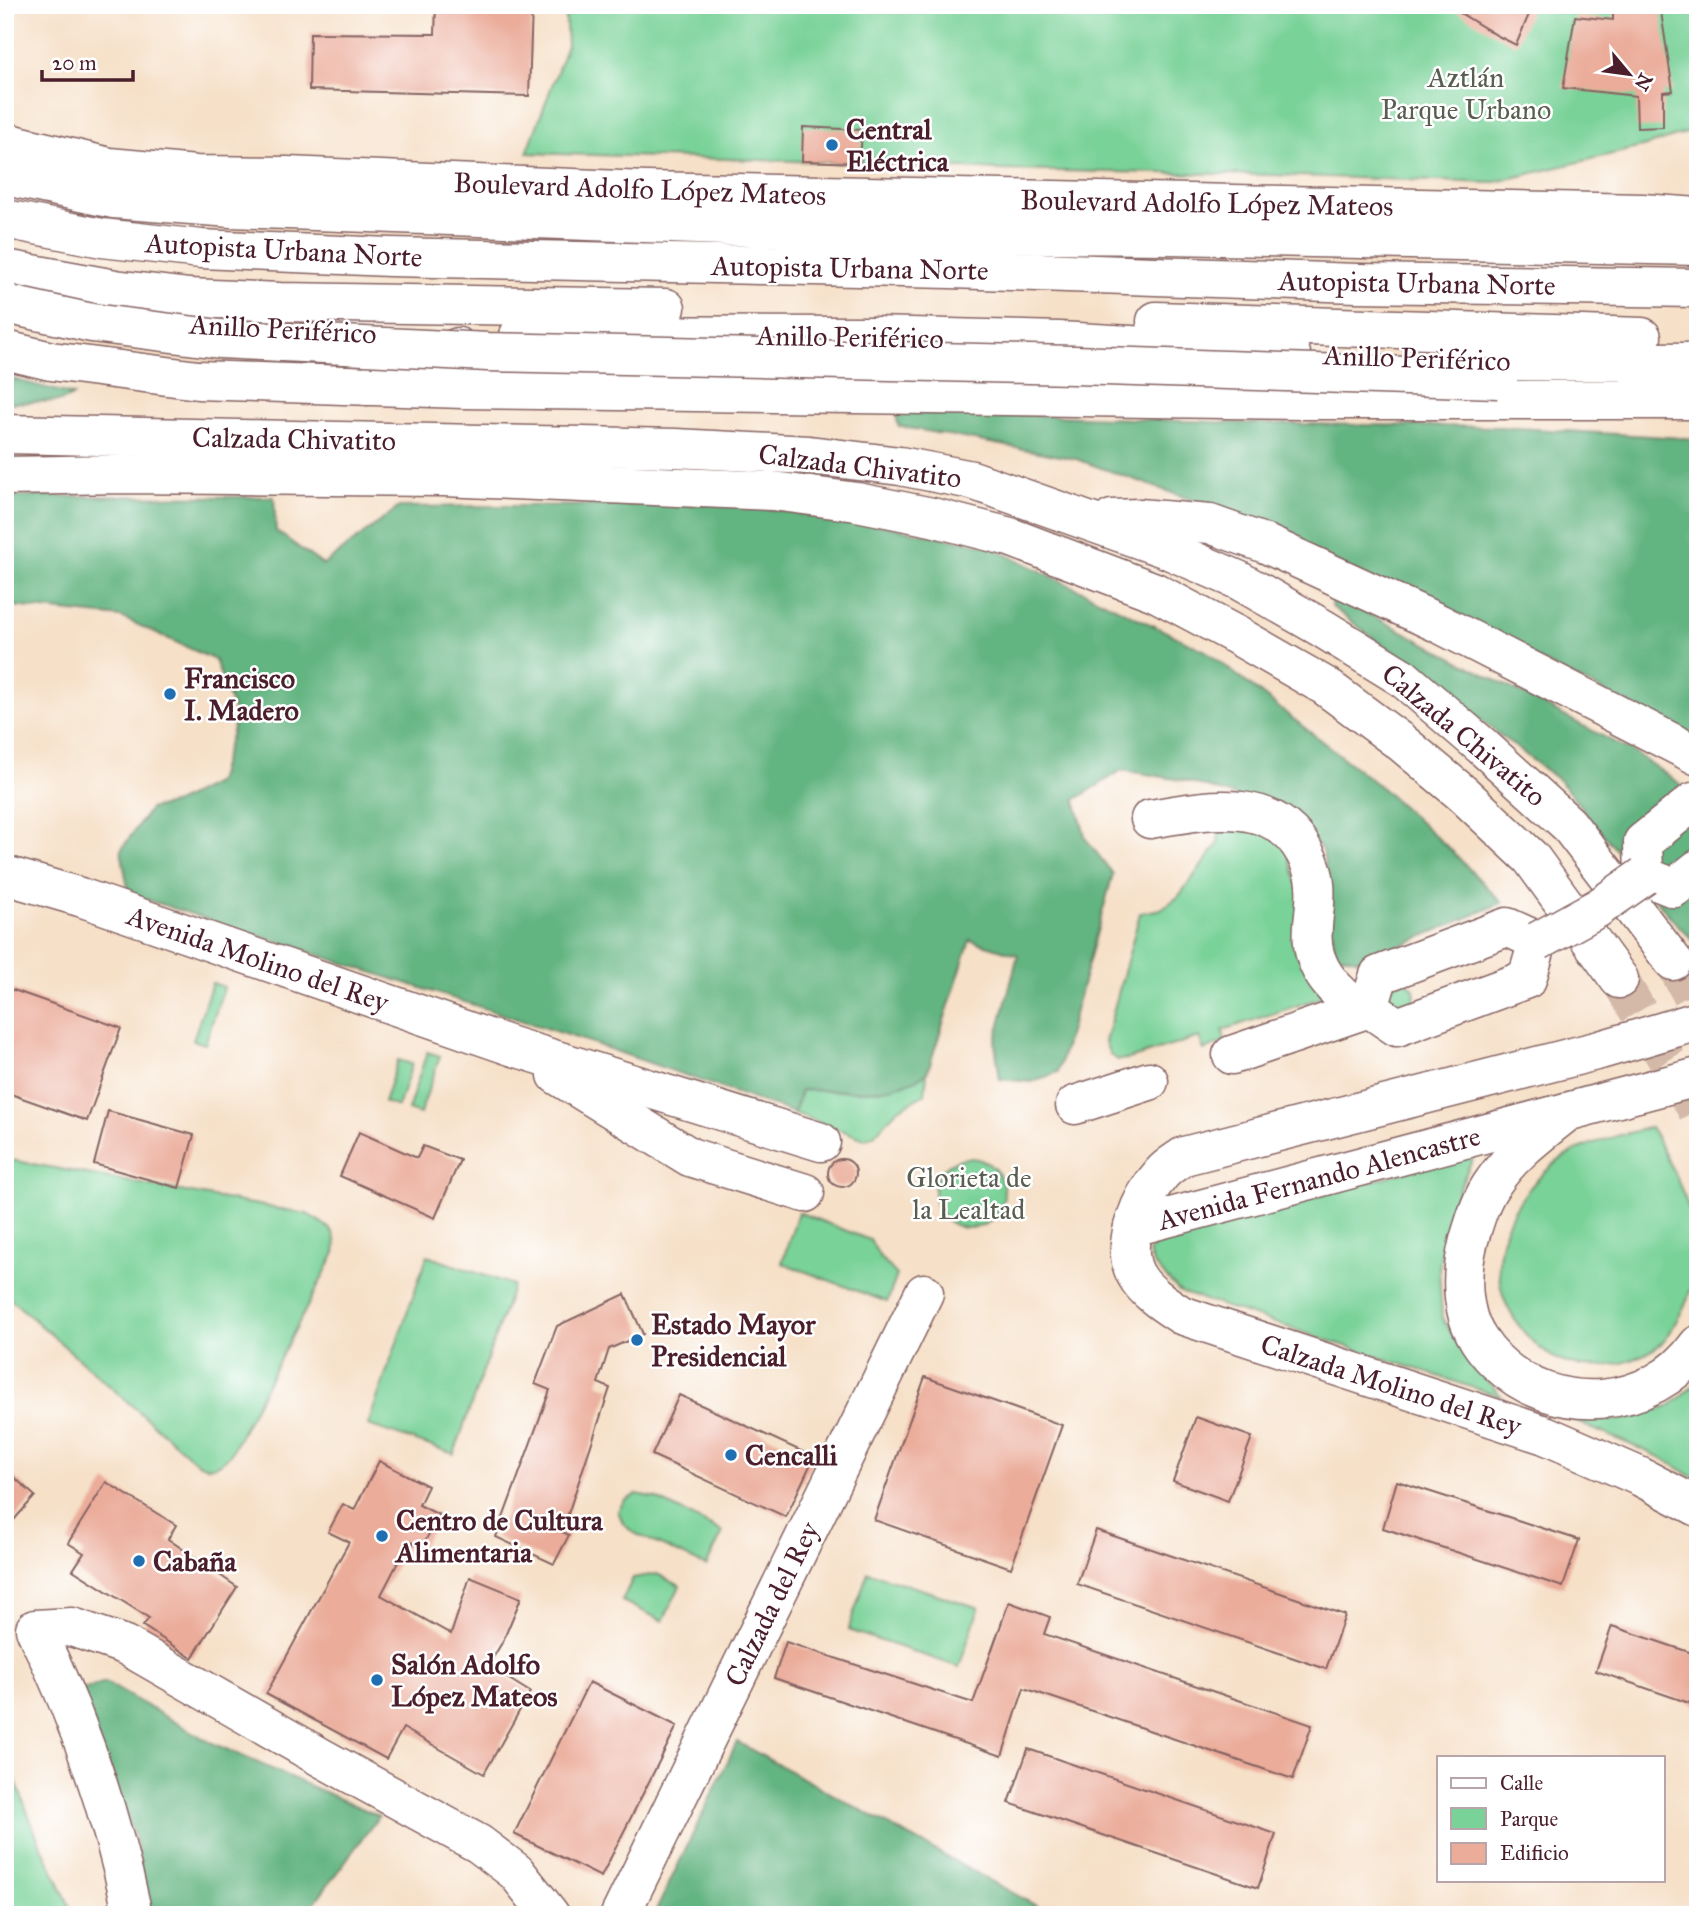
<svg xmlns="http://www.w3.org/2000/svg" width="1703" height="1920" viewBox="0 0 1703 1920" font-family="'IM FELL Great Primer',serif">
<rect width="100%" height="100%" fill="#fff"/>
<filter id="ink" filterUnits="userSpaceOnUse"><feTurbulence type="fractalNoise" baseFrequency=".0143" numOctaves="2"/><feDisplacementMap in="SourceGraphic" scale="14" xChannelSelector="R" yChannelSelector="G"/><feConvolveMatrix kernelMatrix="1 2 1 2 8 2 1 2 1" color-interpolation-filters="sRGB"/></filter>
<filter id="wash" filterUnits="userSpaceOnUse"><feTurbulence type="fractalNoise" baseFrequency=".00686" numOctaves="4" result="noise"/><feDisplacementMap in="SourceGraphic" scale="28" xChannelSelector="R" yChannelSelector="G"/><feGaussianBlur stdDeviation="1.57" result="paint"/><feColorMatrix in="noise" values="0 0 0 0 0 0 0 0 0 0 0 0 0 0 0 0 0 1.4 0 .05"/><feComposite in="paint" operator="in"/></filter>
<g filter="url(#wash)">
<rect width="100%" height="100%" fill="#f6e0c8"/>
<g fill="#79d298" stroke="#627862" stroke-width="2">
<path d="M565 5H1698V129L1646 146 1491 183 1271 175 1001 170 860 163 527 153 567 45Z"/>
<path d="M1215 819 1283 836 1329 995 1223 1030 1225 1042 1204 1050 1199 1037 1129 1059 1118 1060 1110 1055 1105 1042 1140 913 1161 909 1178 897 1218 844 1219 832Z"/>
<path d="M1406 980 1414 989 1415 1000 1402 1013 1381 990Z"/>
<path d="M212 983 224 987 205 1044 193 1040Z"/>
<path d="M427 1052 440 1056 420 1114 408 1110Z"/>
<path d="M398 1060 412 1064 398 1107 384 1102Z"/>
<path d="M927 1073 925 1094 897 1110 874 1135 865 1139 794 1113 801 1090C846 1090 888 1098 927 1073Z"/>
<path d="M1651 1127C1667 1160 1687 1193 1694 1229 1702 1264 1692 1296 1674 1325 1672 1329 1669 1335 1666 1339 1642 1363 1599 1372 1567 1363 1550 1358 1535 1345 1524 1332 1480 1280 1498 1216 1545 1172 1575 1143 1612 1138 1651 1127Z"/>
<path d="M1476 1151 1450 1209 1439 1268 1442 1318 1467 1358 1502 1397 1180 1292 1154 1265 1149 1253 1156 1243Z"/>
<circle cx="969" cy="1193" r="35"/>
<path d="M5 1159 307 1214C325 1225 339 1229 335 1253L231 1453C221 1466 209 1471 195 1461L5 1294Z"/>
<path d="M798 1212 870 1240 880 1257 897 1275 887 1302 782 1263Z"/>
<path d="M427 1256 513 1285 454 1454 368 1425Z"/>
<path d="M1698 1382V1480L1660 1457 1572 1420H1622L1669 1407Z"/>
<path d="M637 1494 655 1498 723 1532 706 1566 632 1532 623 1523 618 1511 624 1501Z"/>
<path d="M868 1572 979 1608 959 1667 848 1630Z"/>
<path d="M657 1574 680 1586 663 1621 622 1601 633 1578Z"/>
<path d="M5 1752 35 1832 74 1915H5Z"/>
</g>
<g fill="#62b480" stroke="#566a56" stroke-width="2">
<path d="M5 377 74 395 62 401 5 403Z"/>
<path d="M896 410 1241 423 1501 427 1698 439V737L1246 519 1076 459 898 426Z"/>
<path d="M5 496 274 497 276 531 323 565 399 507 733 504 869 523 989 546 1206 651 1378 785 1451 850 1502 903 1364 961 1335 954 1323 851 1288 812 1187 781 1122 770 1075 800 1086 839 1113 874 1058 1072 1032 1082 1000 1079 995 1043 1018 955 970 940 927 1073C888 1098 846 1090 801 1090L794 1113 595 1044 129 894 121 850 150 809 176 803 217 782 236 718 215 660 121 617 13 606 5 609Z"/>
<path d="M1333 595 1635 753 1683 786 1698 809V945L1673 920 1560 781 1331 606Z"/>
<path d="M105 1682 210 1742 379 1816 309 1910 313 1915H150L136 1841 80 1691Z"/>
<path d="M737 1742 1053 1915H654Z"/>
</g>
<g id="blocks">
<g fill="#ebac9a">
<path d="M436 5H532L529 96 309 90 310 33 435 34Z"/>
<path d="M1447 5H1533L1516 45 1498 36Z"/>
<path d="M1613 5H1660L1673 91 1663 92V127L1637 128 1636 96 1563 88 1575 16 1613 20Z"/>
<path d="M803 127 862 130 860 163 802 161Z"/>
<path d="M5 987 121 1028 87 1121 5 1092Z"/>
<path d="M108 1111 194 1135 179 1188 94 1164Z"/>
<path d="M359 1132 417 1158 423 1146 460 1160 435 1218 340 1176Z"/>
<circle cx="842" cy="1173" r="14"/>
<path d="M625 1294 643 1334 609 1349 598 1383 610 1388 562 1532 569 1535 554 1564 496 1537 550 1390 535 1384 557 1326Z"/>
<path d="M925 1377 1062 1425 1011 1568 874 1520Z"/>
<path d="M679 1395 814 1457 786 1517 652 1455Z"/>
<path d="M1196 1417 1252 1437 1228 1501 1173 1481Z"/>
<path d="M379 1461 428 1486 419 1505 439 1515 422 1547 409 1541 381 1595 451 1634 470 1577 521 1598 503 1641 488 1666 530 1692 484 1774 403 1728 386 1759 266 1694 349 1542 328 1532 343 1504 354 1510Z"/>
<path d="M5 1469 35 1496 5 1530Z"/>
<path d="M1397 1481 1579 1540 1563 1587 1383 1528Z"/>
<path d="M106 1482 176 1525 168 1539 237 1587 192 1658 143 1626 149 1618 73 1570 84 1553 68 1543Z"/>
<path d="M1096 1530 1345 1615 1326 1669 1077 1584Z"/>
<path d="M1009 1602 1050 1617 1044 1634 1312 1725 1293 1779 1024 1688 1002 1756 774 1678 786 1642 973 1703Z"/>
<path d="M1612 1626 1698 1655V1706L1596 1671Z"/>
<path d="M589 1682 677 1726 601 1877 514 1834Z"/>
<path d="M1028 1749 1276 1834 1258 1888 1009 1803Z"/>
</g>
</g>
</g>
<g filter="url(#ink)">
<use href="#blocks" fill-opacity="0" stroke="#866362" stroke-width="2"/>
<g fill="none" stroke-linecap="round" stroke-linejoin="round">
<g stroke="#d4b9a9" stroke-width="38" stroke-dasharray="38 19" stroke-linecap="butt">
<path d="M1673 961 1698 1007"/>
<path d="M1619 979 1698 1112"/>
</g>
<defs>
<g id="minor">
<path d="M1698 803 1693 802 1643 842 1644 876 1674 888 1698 869"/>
<path d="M1150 819C1204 810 1274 794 1305 853 1310 862 1314 873 1315 884 1318 911 1306 936 1318 963 1326 983 1344 997 1360 1011"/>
<path d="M5 875 80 897 511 1046 821 1142"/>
<path d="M1507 927 1538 941 1527 979 1397 1027 1369 1008 1379 975Z"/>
<path d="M1698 1021 1600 1050 1184 1156C1177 1161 1168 1166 1162 1173 1141 1196 1119 1245 1136 1275 1145 1292 1166 1305 1181 1315L1545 1435 1641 1477 1698 1507"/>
<path d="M1232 1055 1369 1008"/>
<path d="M557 1075 690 1157 805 1193"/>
<path d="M1075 1105 1149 1081"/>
<path d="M1133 1227 1698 1077"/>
<path d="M133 1915C112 1817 80 1720 35 1629L72 1627 125 1645 322 1758 479 1844 516 1872 550 1915"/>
<path d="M620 1915 924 1293"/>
</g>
<g id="major">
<path d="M5 142 109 167 196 175 287 176 646 191 1642 213 1698 217"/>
<path d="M5 350 51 361 198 380 463 389 1305 400H1691"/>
<path d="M5 434 676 448 809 455 900 466 972 480 1164 548 1238 580 1322 628 1403 678 1482 746 1568 824 1673 961"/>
<path d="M5 476 123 474 444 477 773 491 857 502 932 517 1010 537 1155 592 1238 636 1325 686 1402 743 1463 794 1531 858 1619 979"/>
<path d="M1112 519 1139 518 1210 524 1266 544 1438 623 1698 756"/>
<path d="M1567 1112C1541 1133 1513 1153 1494 1181 1481 1198 1475 1220 1469 1240 1463 1263 1461 1290 1467 1313 1471 1331 1484 1350 1497 1362 1554 1417 1652 1411 1698 1345"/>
</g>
<g id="highway">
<path d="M5 176 113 199 231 208 920 233 1170 235 1698 246"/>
<path d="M1170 203 1225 234"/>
<path d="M5 219 102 238 201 249 390 257 950 269 1357 283 1698 288"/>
<path d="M5 269 115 289 189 298 280 302 666 308"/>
<path d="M1156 321 1642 337"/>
<path d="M519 335 873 336 1059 341 1291 354"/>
<path d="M1453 361 1698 362"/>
<path d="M1640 381H1667L1698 390"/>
<path d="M367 386 458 347"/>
</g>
</defs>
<use href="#minor" stroke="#866362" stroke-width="41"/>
<use href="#major" stroke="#866362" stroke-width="41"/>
<use href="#highway" stroke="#866362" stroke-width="41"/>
<use href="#minor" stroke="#fff" stroke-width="38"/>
<use href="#major" stroke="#fff" stroke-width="38"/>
<use href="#highway" stroke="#fff" stroke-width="38"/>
<defs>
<path id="minor-bridge" d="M1538 941 1598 908 1644 876"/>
<path id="highway-bridge" d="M5 302 10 305 92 323 220 339 488 352 1074 365 1498 379"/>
</defs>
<use href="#minor-bridge" stroke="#866362" stroke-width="41" stroke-linecap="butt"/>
<use href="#highway-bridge" stroke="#866362" stroke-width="41" stroke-linecap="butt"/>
<use href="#minor-bridge" stroke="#fff" stroke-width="38"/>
<use href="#highway-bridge" stroke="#fff" stroke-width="38"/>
</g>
</g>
<g fill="#1f6fb2" stroke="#fff" stroke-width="2.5">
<circle cx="832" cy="145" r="7"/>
<circle cx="170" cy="694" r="7"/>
<circle cx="637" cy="1340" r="7"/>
<circle cx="731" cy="1455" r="7"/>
<circle cx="382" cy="1536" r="7"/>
<circle cx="139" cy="1561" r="7"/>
<circle cx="377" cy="1680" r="7"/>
</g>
<g text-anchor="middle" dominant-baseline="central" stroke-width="5" stroke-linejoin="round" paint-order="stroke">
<g font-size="28" fill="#5a5e51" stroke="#fff">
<text x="1466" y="77">Aztlán<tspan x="1466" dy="32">Parque Urbano</tspan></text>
<text x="969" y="1177">Glorieta de<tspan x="969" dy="32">la Lealtad</tspan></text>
</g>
<g font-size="28" font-weight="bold" fill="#4a1f2b" stroke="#fff" text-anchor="start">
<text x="846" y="129">Central<tspan x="846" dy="32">Eléctrica</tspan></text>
<text x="184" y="678">Francisco<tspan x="184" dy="32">I. Madero</tspan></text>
<text x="651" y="1324">Estado Mayor<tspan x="651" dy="32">Presidencial</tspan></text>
<text x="745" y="1455">Cencalli</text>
<text x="396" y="1520">Centro de Cultura<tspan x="396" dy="32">Alimentaria</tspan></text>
<text x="153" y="1561">Cabaña</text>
<text x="391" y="1664">Salón Adolfo<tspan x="391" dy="32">López Mateos</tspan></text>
</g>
<g font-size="28" fill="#4a1f2b" stroke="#fff">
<text transform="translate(640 189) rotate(2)">Boulevard Adolfo López Mateos</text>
<text transform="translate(1207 203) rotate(1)">Boulevard Adolfo López Mateos</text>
<text transform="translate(284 250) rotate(3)">Autopista Urbana Norte</text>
<text transform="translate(850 268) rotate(1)">Autopista Urbana Norte</text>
<text transform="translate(1417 283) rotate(1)">Autopista Urbana Norte</text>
<text transform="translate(283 329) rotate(3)">Anillo Periférico</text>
<text transform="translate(850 337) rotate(1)">Anillo Periférico</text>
<text transform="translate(1417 358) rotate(2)">Anillo Periférico</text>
<text transform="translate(294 439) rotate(1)">Calzada Chivatito</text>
<text transform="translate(860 466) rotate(7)">Calzada Chivatito</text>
<text transform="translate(1464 735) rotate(40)">Calzada Chivatito</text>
<text transform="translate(258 959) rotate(19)">Avenida Molino del Rey</text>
<text transform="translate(1319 1178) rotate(-15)">Avenida Fernando Alencastre</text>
<text transform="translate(1391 1385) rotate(18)">Calzada Molino del Rey</text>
<text transform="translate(772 1604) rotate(-64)">Calzada del Rey</text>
</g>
</g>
<rect width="1703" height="1920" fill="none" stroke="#fff" stroke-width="28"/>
<rect x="1437" y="1756" width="228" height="126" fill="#ffffff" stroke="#b7a5aa" stroke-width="2"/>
<rect x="1451" y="1778" width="35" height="10" fill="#ffffff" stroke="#b7a5aa" stroke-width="2"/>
<text x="1500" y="1790" font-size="21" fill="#4a1f2b">Calle</text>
<rect x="1451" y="1808" width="35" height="21" fill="#79d298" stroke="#b7a5aa" stroke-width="2"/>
<text x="1500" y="1826" font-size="21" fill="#4a1f2b">Parque</text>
<rect x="1451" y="1843" width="35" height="21" fill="#ebac9a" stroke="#b7a5aa" stroke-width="2"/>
<text x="1500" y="1860" font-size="21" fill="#4a1f2b">Edificio</text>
<g transform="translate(1629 74) rotate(119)" stroke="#ffffff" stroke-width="5" paint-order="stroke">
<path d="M0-5L12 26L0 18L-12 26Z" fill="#4a1f2b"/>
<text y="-10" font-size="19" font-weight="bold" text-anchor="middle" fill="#4a1f2b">N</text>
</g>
<path d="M42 70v10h91v-10" fill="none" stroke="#4a1f2b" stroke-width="3.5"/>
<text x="52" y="70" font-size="21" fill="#4a1f2b" stroke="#ffffff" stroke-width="5" paint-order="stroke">20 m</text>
</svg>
